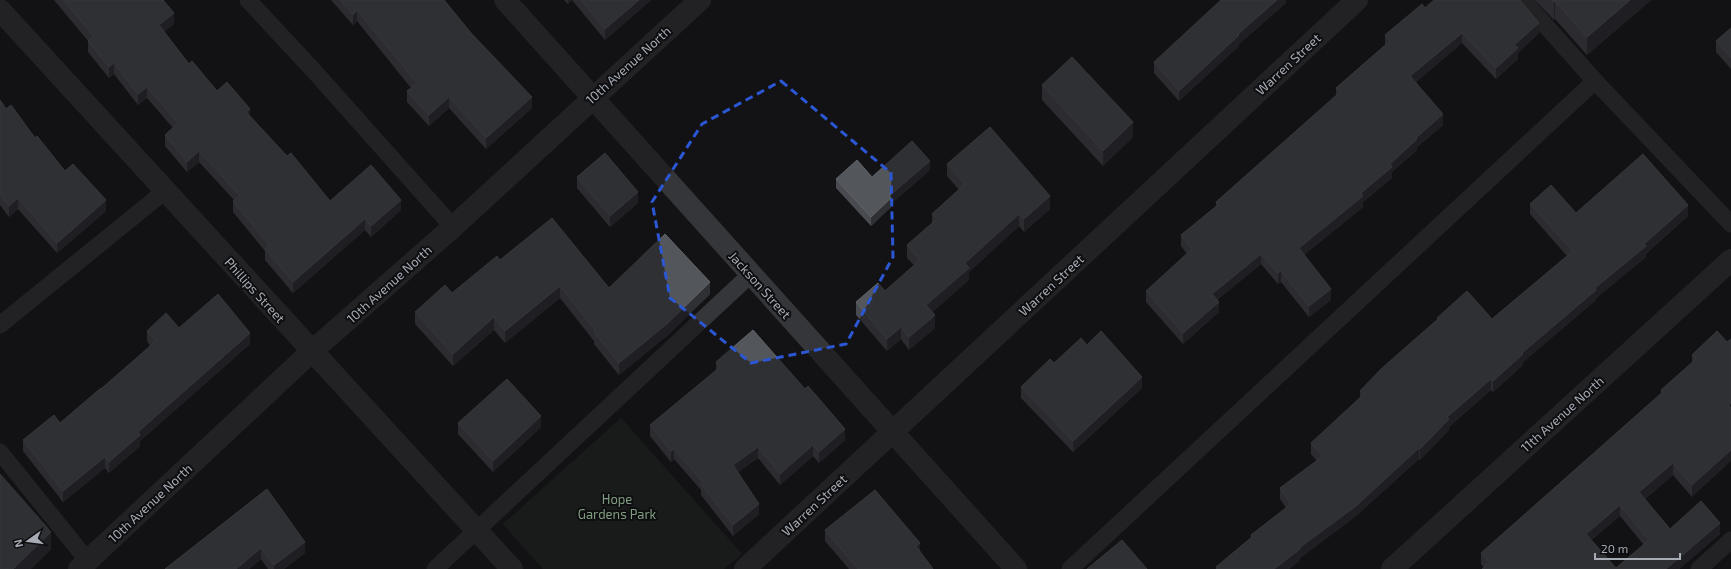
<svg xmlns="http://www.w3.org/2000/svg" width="1731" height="569" viewBox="0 0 1731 569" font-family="'Exo 2',sans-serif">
<rect width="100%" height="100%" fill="#131315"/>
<path fill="#202721" d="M621 418 742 554 724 569H543L503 524Z"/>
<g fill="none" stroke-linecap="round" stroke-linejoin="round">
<g stroke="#353639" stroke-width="17">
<path d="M248 0 314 71 453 227"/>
<path d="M1523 0 1595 81 1731 224"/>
<path d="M0 325 165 191"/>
<path d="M0 452 88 561"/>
<path d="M435 569 750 275"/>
<path d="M1070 569 1595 81"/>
<path d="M1699 569 1731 540"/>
</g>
<g stroke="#353639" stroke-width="22">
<path d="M505 0 1016 569"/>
<path d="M0 10 512 569"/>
<path d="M79 569 311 352 453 227 700 0"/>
<path d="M745 569 1357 0"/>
<path d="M1392 569 1731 260"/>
</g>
</g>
<g fill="#494b50" fill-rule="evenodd">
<path d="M54 0H163L174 24 164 32 189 64 217 91 250 116 287 156 330 201 401 210 371 237 365 230 293 293 265 260V251L233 212V201L234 200 199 162 187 172 165 146V135L173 128 147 98 138 105 114 74 109 78 88 52V41Z"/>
<path d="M331 0H444L532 108 486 149 449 108 429 126 407 102V91L411 88 357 21 353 25Z"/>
<path d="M564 0H651L605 40 572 0 568 4Z"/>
<path d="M1286 0V3L1239 44V46L1179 101 1154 73V62Z"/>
<path d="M1535 0H1651L1587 55 1555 19 1554 20Z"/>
<path d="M1425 8 1539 33 1518 53V59L1496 79 1462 43 1416 82 1443 125 1417 147V150L1392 172V178L1363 202V207L1304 255 1331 300 1309 317 1281 282 1278 284 1261 264 1217 300 1219 312 1183 344 1146 302V291L1187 254 1181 246V235L1216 206V202L1336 96V88L1385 45V35Z"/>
<path d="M1731 28V69L1716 52V41Z"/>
<path d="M1042 85 1133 137 1103 166 1042 100Z"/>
<path d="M0 100 6 109 35 138 65 171 106 211 57 253 18 209 9 217 0 205Z"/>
<path d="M947 164 1050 209 1024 232 1019 226 969 272V280L932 312 935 328 909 350 901 339 887 351 856 315V302L885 291 914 265 907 258V245L932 223V214L959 190 947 176Z"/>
<path d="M930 170 891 204V207L871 226 836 188V179L872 177Z"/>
<path d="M577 177 638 203 610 227 577 188Z"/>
<path d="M1530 204 1576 213 1688 216 1646 254V257L1596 298V300L1523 362V365L1493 392 1491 390 1449 427V430L1420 460 1419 459 1356 516 1300 558V560L1289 569H1216V567L1251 538V535L1286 508 1280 499V488L1317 461 1311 454V443L1360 398V391L1437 320V318L1492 319 1567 256 1530 214Z"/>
<path d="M500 260 609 288 710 294 668 335 619 375 594 344V341L560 298 505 343 494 330 453 366 415 324V312L452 293Z"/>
<path d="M179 328 250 344 140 441V446L109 473 105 468 63 502 23 451V440L60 423 101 389 150 346 147 341V331Z"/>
<path d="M1717 331 1692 497 1673 475 1645 499 1670 529 1720 534 1679 569H1482L1484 568 1481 564V553L1661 393V390L1692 363V355ZM1620 516 1644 545 1616 568 1591 540Z"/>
<path d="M1087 345 1142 388 1073 452 1021 398V387L1054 363Z"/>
<path d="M716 362 845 440 819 463 813 456 780 485 758 458 738 472 759 514 733 536 701 495V490L674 459 671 462 650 436V425L716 371Z"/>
<path d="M458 423 541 427 493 472 458 434Z"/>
<path d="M267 489 305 553 284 569H268L261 559 249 569H165Z"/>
<path d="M825 530 920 552 933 569H849L825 541Z"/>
</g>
<g fill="#2f3034">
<path d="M568 0H572L568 4Z"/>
<path d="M639 0H651L605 40V29Z"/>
<path d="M1277 0H1286V3L1239 44V46L1179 101V91L1238 34Z"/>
<path d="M1630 0H1651L1587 55V37Z"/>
<path d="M1555 1V19L1554 20V2Z"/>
<path d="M357 10V21L353 25V15Z"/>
<path d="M174 13V24L159 36V25Z"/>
<path d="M1539 23V33L1518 53V59L1496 79V68L1514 45Z"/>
<path d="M1462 33V43L1410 87V76Z"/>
<path d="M114 63V74L109 78V67Z"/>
<path d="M147 87V98L138 105V94Z"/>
<path d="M449 97V108L429 126V115Z"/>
<path d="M532 97V108L486 149V138Z"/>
<path d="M250 109V120L246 112Z"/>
<path d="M1443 114V125L1417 147V150L1392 172V178L1363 202V207L1299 259V248L1361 193 1416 138Z"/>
<path d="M1133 122V137L1103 166V151Z"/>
<path d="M199 151V162L187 172V162Z"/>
<path d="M930 161V170L891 204V207L871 226V217L889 196Z"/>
<path d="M638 192V203L610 227V216Z"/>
<path d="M1050 196V209L1024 232V219Z"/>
<path d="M18 198V209L9 217V206Z"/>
<path d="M106 200V211L57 253V243Z"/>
<path d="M401 200V210L371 237V226Z"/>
<path d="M1688 205V216L1646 254V257L1596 298V300L1523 362V365L1493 392V381L1522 353Z"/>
<path d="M1019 214V226L969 272V280L926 318V305L965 263Z"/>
<path d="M365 219V230L293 293V282Z"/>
<path d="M1261 254V264L1212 304V294Z"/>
<path d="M1281 271V282L1278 284V273Z"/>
<path d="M710 282V294L668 335 619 375V363Z"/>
<path d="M560 286V298L505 343V331Z"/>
<path d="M1331 289V300L1309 317V306Z"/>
<path d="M1219 302V312L1183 344V333Z"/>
<path d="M935 315V328L909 350V337Z"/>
<path d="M494 317V330L453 366V354Z"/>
<path d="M901 327V339L887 351V339Z"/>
<path d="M250 333V344L140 441V446L109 473V462L138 432Z"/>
<path d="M1142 377V388L1073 452V441Z"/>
<path d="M1491 379V390L1449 427V430L1420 460V449L1447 417Z"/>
<path d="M1731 403V414L1728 405Z"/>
<path d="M541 416V427L493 472V461Z"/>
<path d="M845 429V440L819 463V452Z"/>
<path d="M813 445V456L780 485V474Z"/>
<path d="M758 447V458L733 476V465Z"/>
<path d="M1419 448V459L1356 516 1300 558V560L1289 569H1274Z"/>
<path d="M674 449V459L671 462V451Z"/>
<path d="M1731 450V461L1692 497V485Z"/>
<path d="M105 457V468L63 502V491Z"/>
<path d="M1673 463V475L1639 504V492Z"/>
<path d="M759 504V514L733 536V525Z"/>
<path d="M1620 505V516L1586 545V534Z"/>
<path d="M1720 523V534L1679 569H1666Z"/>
<path d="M51 532V550L31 569H13Z"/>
<path d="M305 542V553L284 569H274V565Z"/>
<path d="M920 543V554L916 546Z"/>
<path d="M261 548V559L249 569H236Z"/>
</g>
<g fill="#53565a" stroke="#606368" fill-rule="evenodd">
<path d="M63 0H163L174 13 159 25 189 64 192 61 217 91 227 82 250 109 246 112 287 156 291 153 330 201 371 165 401 200 371 226 365 219 293 282 265 249 269 245 233 201 240 196 199 151 187 162 165 135 178 123 147 87 138 94 114 63 109 67 88 41 94 36Z"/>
<path d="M340 0H444L471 33 532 97 486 138 449 97 429 115 407 91 417 83 357 10 353 15Z"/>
<path d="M581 0H639L605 29Z"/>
<path d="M1221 0H1277L1238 34 1239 35 1179 91 1154 62Z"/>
<path d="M1434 0H1520L1539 23 1514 45 1518 48 1496 68 1462 33 1410 76 1443 114 1416 138 1417 139 1390 164 1392 167 1361 193 1363 196 1299 248 1331 289 1309 306 1281 271 1278 273 1261 254 1212 294 1219 302 1183 333 1146 291 1192 249 1181 235 1218 205 1216 202 1340 92 1336 88 1390 41 1385 35 1422 4 1425 8Z"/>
<path d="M1552 0H1630L1587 37 1555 1 1554 2Z"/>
<path d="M1731 28V58L1716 41Z"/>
<path d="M1072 57 1133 122 1103 151 1042 85Z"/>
<path d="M0 100 6 109 11 105 35 138 37 136 65 171 73 164 106 200 57 243 18 198 9 206 0 194Z"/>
<path d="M990 127 1050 196 1024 219 1019 214 965 263 969 268 926 305 935 315 909 337 901 327 887 339 856 302 878 283 885 291 920 260 907 245 937 219 932 214 965 184 947 164Z"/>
<path d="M912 141 930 161 889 196 891 198 871 217 836 179 857 160 872 177Z"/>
<path d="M605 153 638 192 610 216 577 177Z"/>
<path d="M1643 154 1688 205 1644 244 1646 246 1595 288 1596 290 1522 353 1523 354 1493 381 1491 379 1447 417 1449 419 1420 449 1419 448 1356 506 1299 548 1300 549 1274 569H1217L1216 567 1252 537 1251 535 1291 504 1280 488 1323 456 1311 443 1364 394 1360 391 1381 369 1438 319 1437 318 1467 291 1492 319 1573 251 1530 204 1551 185 1576 213Z"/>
<path d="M552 218 609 288 665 234 710 282 668 323 619 363 594 332 596 331 560 286 505 331 494 317 453 354 415 312 445 285 452 293 497 256 500 260Z"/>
<path d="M218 294 250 333 138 432 140 435 109 462 105 457 63 491 23 440 54 415 60 423 101 388V389L156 341 147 331 166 313 179 328Z"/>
<path d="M753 330 805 389 808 386 845 429 819 452 813 445 780 474 758 447 733 465 759 504 733 525 701 484 703 482 674 449 671 451 650 425 720 367 716 362Z"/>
<path d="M1101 331 1142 377 1073 441 1021 387 1050 359 1054 363 1081 338 1087 345Z"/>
<path d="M1717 331 1727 342 1731 339V403L1728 405 1731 408V450L1692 485 1673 463 1639 492 1670 529 1701 501 1720 523 1666 569H1482L1489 562 1481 553 1663 392 1661 390 1696 359 1692 355ZM1620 505 1649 540 1616 568 1586 534Z"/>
<path d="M507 379 541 416 493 461 458 423Z"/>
<path d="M0 474 51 532 13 569H0Z"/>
<path d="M267 489 305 542 274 565 261 548 236 569H165Z"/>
<path d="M875 490 920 543 916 546 933 569H858L825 530Z"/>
<path d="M1122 540 1147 569H1087Z"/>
</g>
<path d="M0 0H1731V569H0ZM781 81 891 173 893 257 846 344 751 363 670 298 652 202 702 124Z" fill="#131315" fill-opacity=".55" fill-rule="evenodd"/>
<path fill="none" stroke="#2b57d4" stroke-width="3" stroke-dasharray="8 5" stroke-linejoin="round" d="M781 81 891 173 893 257 846 344 751 363 670 298 652 202 702 124Z"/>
<g text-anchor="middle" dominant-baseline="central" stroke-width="4" stroke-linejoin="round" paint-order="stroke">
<g font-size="13" fill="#a6abb4" stroke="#0e0e10">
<text transform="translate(1288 64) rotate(-43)">Warren Street</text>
<text transform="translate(628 65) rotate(-42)">10th Avenue North</text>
<text transform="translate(389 284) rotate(-42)">10th Avenue North</text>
<text transform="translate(760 285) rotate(48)">Jackson Street</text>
<text transform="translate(1051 285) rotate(-43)">Warren Street</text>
<text transform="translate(255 290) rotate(48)">Phillips Street</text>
<text transform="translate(1562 414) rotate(-42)">11th Avenue North</text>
<text transform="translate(150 503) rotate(-43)">10th Avenue North</text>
<text transform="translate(814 505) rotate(-43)">Warren Street</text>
</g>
<g font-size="13" fill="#7f9d80" stroke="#0e0e10">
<text x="617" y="499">Hope<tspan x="617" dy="15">Gardens Park</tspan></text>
</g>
</g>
<g transform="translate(28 541) rotate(256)" stroke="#0e0e10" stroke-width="3" paint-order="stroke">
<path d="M0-3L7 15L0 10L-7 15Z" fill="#a6abb4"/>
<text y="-6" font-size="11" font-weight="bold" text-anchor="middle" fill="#a6abb4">N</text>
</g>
<path d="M1595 553v6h85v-6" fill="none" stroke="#a6abb4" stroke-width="2"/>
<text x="1601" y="553" font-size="12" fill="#a6abb4" stroke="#0e0e10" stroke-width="3" paint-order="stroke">20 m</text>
</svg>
